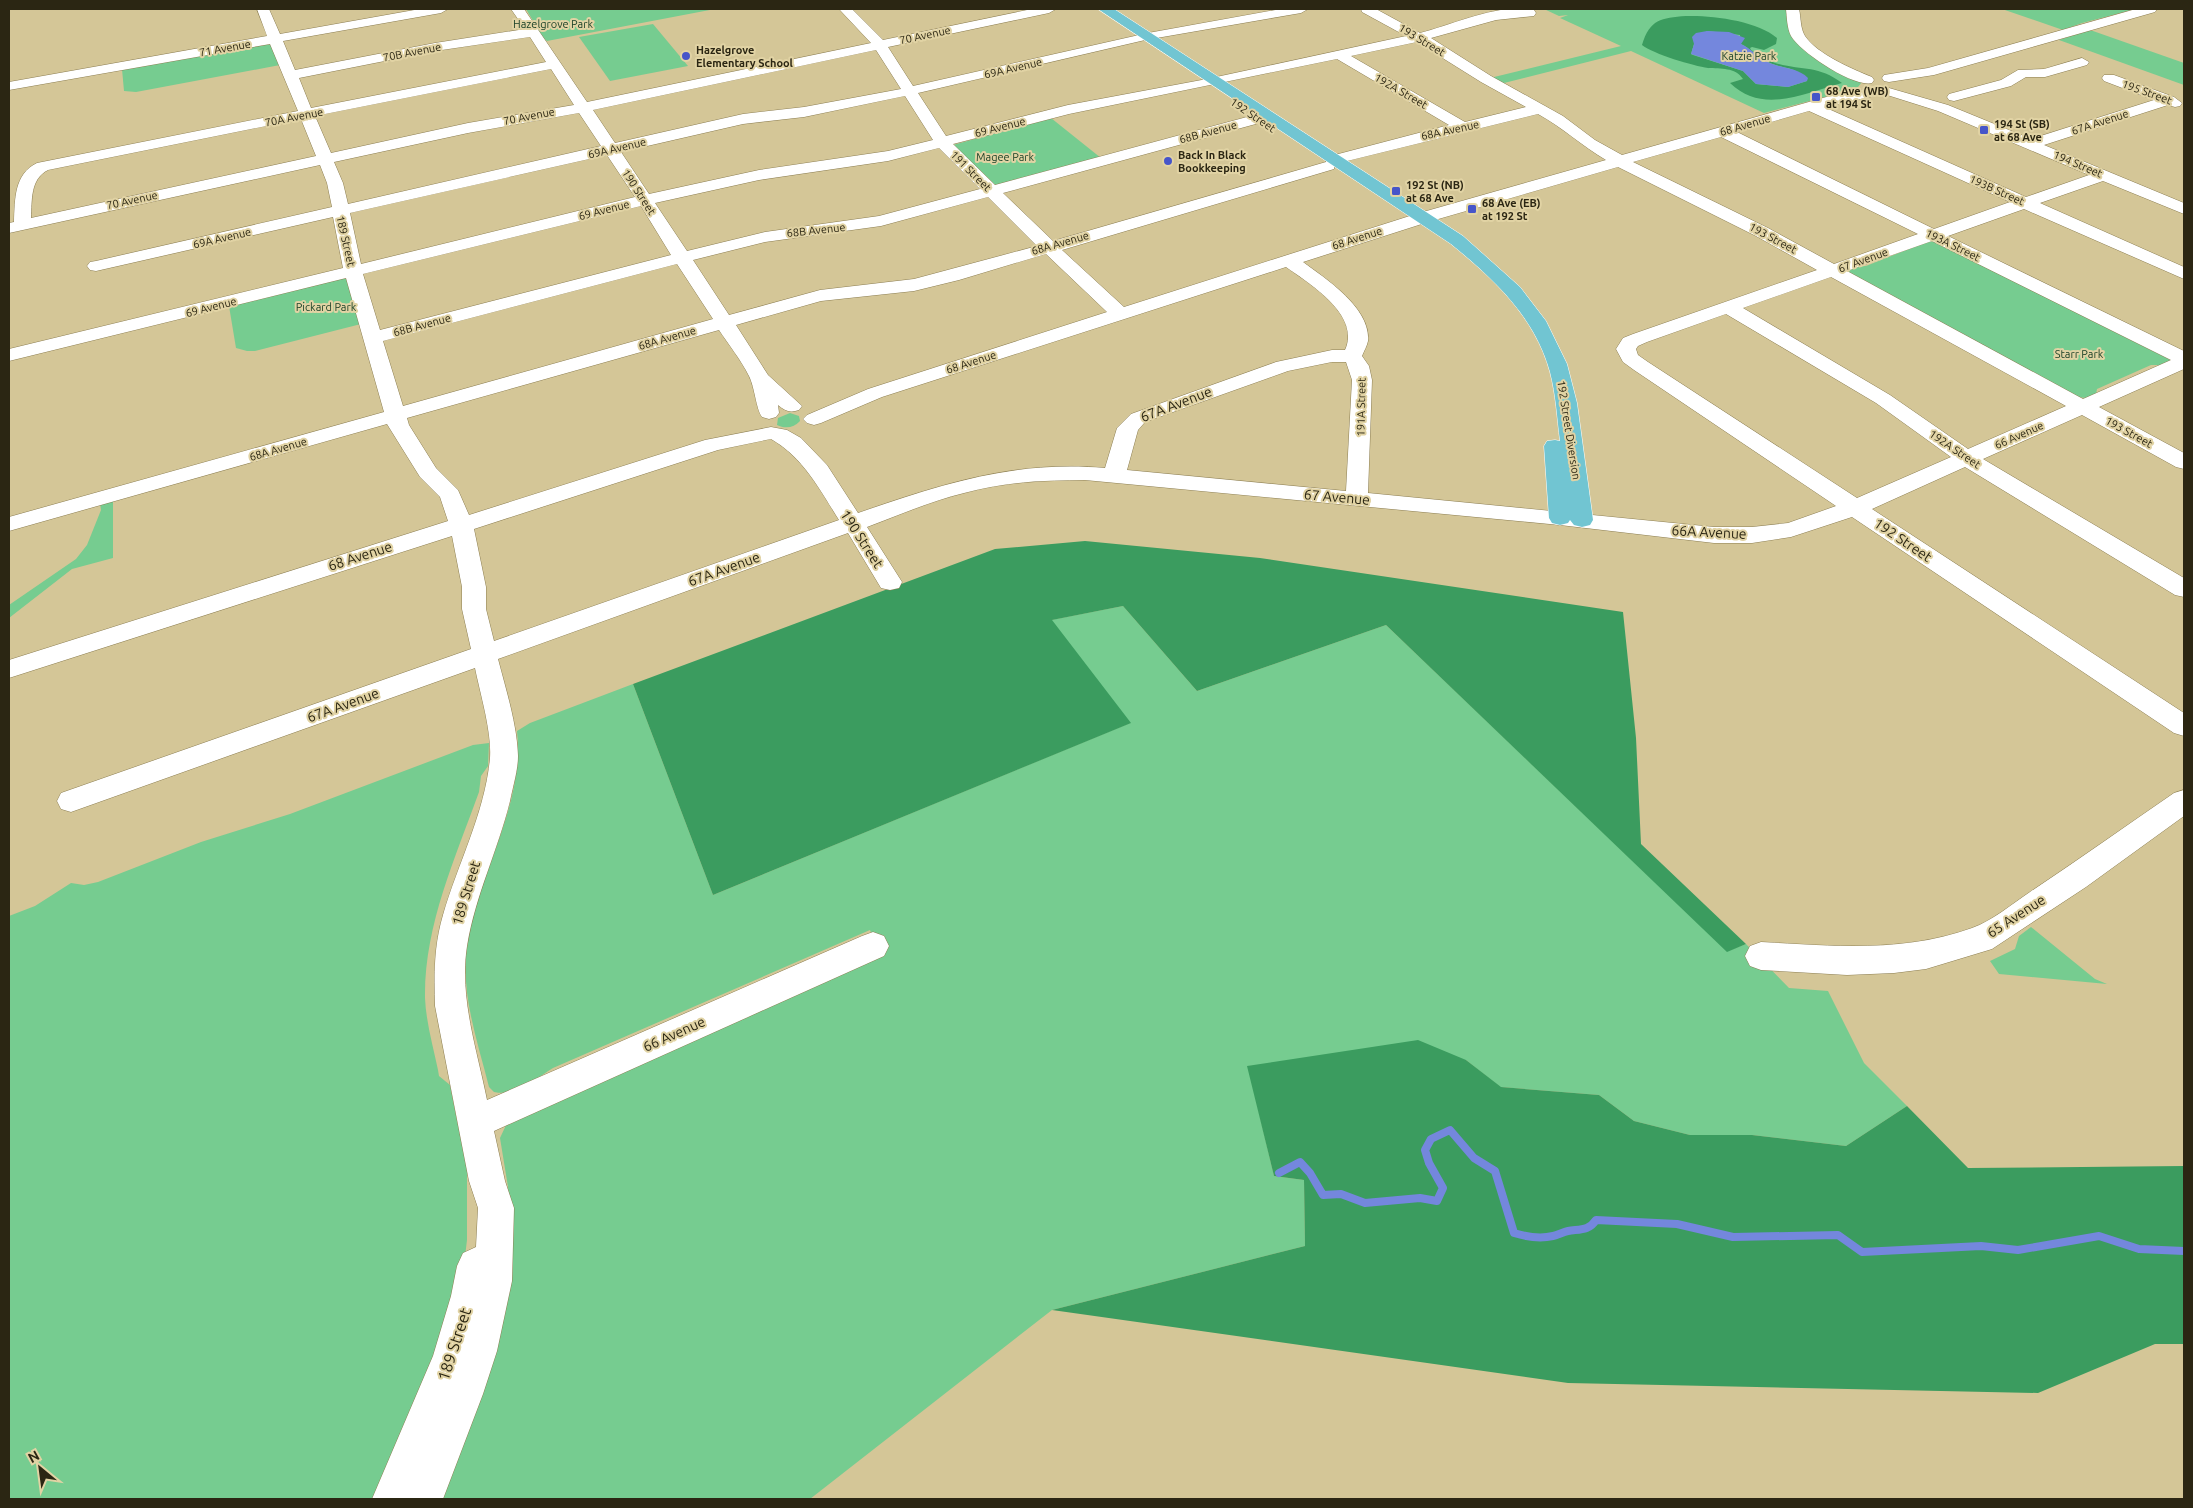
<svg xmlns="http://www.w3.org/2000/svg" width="2193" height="1508" viewBox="0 0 2193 1508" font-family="Ubuntu,sans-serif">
<rect width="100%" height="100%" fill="#d4c697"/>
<g fill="#76cc90">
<path d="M526 9H715L547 41 543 38Z"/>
<path d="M1544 9H1786L1789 29 1862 82 1858 87 1848 91 1764 113 1631 51 1500 84 1490 78 1621 46 1560 18 1568 15 1559 16Z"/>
<path d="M2002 9H2136L2082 23 2063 30Z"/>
<path d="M653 24 688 66 610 81 579 37Z"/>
<path d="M2086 31H2093L2184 63V85L2059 40Z"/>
<path d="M271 44 280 65 136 92 124 91 122 69Z"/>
<path d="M1051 118 1101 158 995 186 953 145Z"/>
<path d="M1929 241 1939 242 2170 358V361L2163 365H2151L2097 389 2096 394 2087 398 2075 397 1849 274V270L1857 266H1866Z"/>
<path d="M343 278 348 280 361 324 255 351H247L236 348 229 306Z"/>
<path d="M790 413 799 416 800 421C794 428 785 429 777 425L778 418Z"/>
<path d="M113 500V558L72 569 9 618V605L76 559 87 545 101 510 100 503Z"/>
<path d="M1123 606 1197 691 1386 625 1727 951 1746 944 1789 988 1828 991 1864 1063 1907 1106 1846 1146 1752 1135H1690L1634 1121 1599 1095 1500 1087 1466 1060 1248 1066 1274 1176 1304 1180 1305 1246 1052 1310 810 1499H435L477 1390 509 1219 508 1187 500 1138 507 1123 880 955 870 930 553 1068C534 1079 518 1097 494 1092L489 1087C477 1039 459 990 468 941 480 870 525 804 517 731L530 723 633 684 713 895 1130 723 1051 620Z"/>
<path d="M489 743 488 766 481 776 479 792C455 859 424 926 425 998 426 1022 433 1046 438 1070L439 1076 450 1085 467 1170V1240L462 1281 440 1361 384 1499H9V916L35 906 71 883 84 885 98 882 201 842 290 814 473 745Z"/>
<path d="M2031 927 2095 979 2107 984 1999 974 1990 961 2015 949 2019 936Z"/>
</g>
<g fill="#3b9c5f" fill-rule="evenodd">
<path d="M1686 16C1712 15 1758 21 1777 38L1776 44 1764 50 1752 47 1750 48 1751 50C1759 55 1767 60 1775 63 1802 71 1818 65 1842 83 1804 93 1763 115 1730 83L1743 79C1735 67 1721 69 1708 68 1694 66 1653 54 1642 45 1650 19 1661 18 1686 16ZM1707 31 1740 35 1741 44C1750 48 1758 58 1768 62 1784 70 1795 65 1807 81L1788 87 1756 84 1743 71 1693 55 1691 54 1694 44Z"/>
<path d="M1085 541 1260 558 1623 612 1636 738 1641 844 1746 944 1727 952 1386 625 1197 691 1123 606 1052 620 1131 723 713 895 633 684 995 549Z"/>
<path d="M1418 1040 1466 1060 1501 1087 1599 1095 1634 1121 1690 1135H1752L1846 1146 1907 1106 1968 1168 2184 1166V1344H2155L2038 1393 1568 1383 1052 1310 1305 1246 1304 1180 1274 1176 1247 1066Z"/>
</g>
<path fill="#7487dd" d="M1707 31 1729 32 1745 38 1741 44C1750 48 1758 57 1768 62 1781 69 1797 67 1808 78L1807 81 1788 87 1756 84 1743 71 1691 54 1694 44 1692 37 1696 33Z"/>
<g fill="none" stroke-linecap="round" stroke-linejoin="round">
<path stroke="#7487dd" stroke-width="8" d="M1279 1173 1300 1162 1310 1173 1323 1195 1341 1194 1365 1203 1420 1198 1437 1201 1443 1188 1429 1163 1425 1150 1431 1139 1450 1130 1474 1158 1495 1171 1514 1233C1527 1237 1540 1239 1553 1236 1558 1235 1563 1232 1568 1231 1579 1229 1589 1231 1596 1220L1677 1224 1733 1237 1838 1235 1862 1252 1981 1246 2018 1250 2099 1236 2139 1249 2184 1251"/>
<defs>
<g id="minor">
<path d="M257 9H269L280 34 420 9H448L441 13 283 41 295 70 435 43 525 29 511 9H524L587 102 871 43 839 9H852L883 40 1032 9H1056L1049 13 888 47 913 86 1148 33 1281 9H1308L1301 13 1145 40 918 93 946 136 1068 105 1207 79 1406 36 1362 12 1361 9H1376L1420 33C1452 25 1502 2 1534 10L1536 13 1534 16 1496 20 1431 38 1491 76 1563 116 1595 140 1622 155 1837 94 1882 86 1948 105 2031 139 2154 100 2104 81 2102 78 2104 75H2114L2174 97 2182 103 2180 106 2175 107 2168 105 2044 145 2184 203V214L2103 181 2040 203 2184 267V279L2024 209 1948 236 2184 351V369L2099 407 2184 453V469L2176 467 2082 415 1983 459 2184 578V597L2175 595 1965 467 1872 509 2184 713V736L2174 733 1852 517 1791 537 1752 543H1714L1560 525 1085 480C1044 480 1003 482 964 493 931 501 899 515 867 527L902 582 899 588 890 590 881 588 848 533 498 659C506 690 517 724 518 756 518 770 513 786 510 801 498 850 475 896 467 946 459 997 477 1050 487 1100L862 936 873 932 884 936 889 946 884 956 494 1131 505 1181 514 1208 512 1281 497 1351 483 1394 443 1499H372L433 1356 451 1296 457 1266 463 1253 476 1247 478 1208 469 1181 435 1006C434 975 434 945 443 915 458 863 485 813 490 758 492 732 480 693 475 668L71 812 61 809 57 801 61 793 471 649 462 609V587L452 536 9 678V660L448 521 440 497 420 477 387 424 9 531V517L384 412 346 278 9 361V349L343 268 333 217 96 271 90 270 87 266 90 262 96 261 332 207 327 183 320 165 9 233V223L14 222C15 199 14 174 37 163L298 111 270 44 9 90V82L267 36ZM530 37 546 62 311 108 299 78 435 51ZM1417 42 1481 82 1526 107 1465 122 1351 56ZM876 50 901 89 804 107 743 114 615 143 593 110ZM1337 59 1449 125 1327 157 1326 162 1053 241 1003 193 1263 122 1266 119 1263 116 1258 114 995 185 953 144 1069 114ZM551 69 574 105 468 123 331 153 315 116ZM1884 94 1938 111 2089 175 2026 197 1824 107ZM905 96 933 140 888 151 759 170 649 194 621 152 743 124 804 117ZM1809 111 2010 202 1934 229 1737 132ZM579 113 601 146 348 204 343 183 334 162 468 133ZM1538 114C1562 127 1582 146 1606 160L1416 214 1124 307 1062 250 1334 169 1335 164ZM301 119 316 156 31 218C32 200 30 179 48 170ZM1721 137 1918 234 1834 264 1768 228 1633 162ZM939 148 980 189 879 216 765 232 687 251 655 203 759 180 888 161ZM607 155 635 197 361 264 350 213ZM1618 167 1756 236 1817 270 1633 334 1623 338 1616 349 1623 362 1634 370 1836 506 1788 523 1752 527H1714L1368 493 1372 380 1369 366 1362 356C1364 351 1367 346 1368 341 1371 308 1326 279 1303 262L1428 222ZM988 197 1037 246 914 279 820 290 729 315 693 260 765 242 881 226ZM641 206 671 255 380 330 363 274ZM1932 241 2171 360 2083 399 1847 271ZM1046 254 1107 312 868 389 807 415 803 419 807 423 814 425 821 423 882 397 1286 267C1310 284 1361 315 1345 350H1332L1276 362 1131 414 1117 428 1105 468C1015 460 942 484 858 513L827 465 801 438 787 430 771 427 705 440 469 515 458 490 436 468 409 425 407 418 719 330C729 345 741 360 749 376 755 388 756 409 762 417L769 419 776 417 779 413 778 405C785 411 790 413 799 410L802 406 768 375 736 325 821 301 914 291 959 280ZM677 264 713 319 403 406 383 341ZM1831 277 2066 406 1968 449 1890 395 1743 308ZM1726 314 1876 403 1951 457 1857 498 1648 362 1638 355 1636 349 1638 346 1647 342ZM1332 362H1346L1352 380 1346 491 1127 470 1138 430 1145 422 1288 371ZM771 439C803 457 820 490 839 520L494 641 486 609V587L474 529 718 450Z"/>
<path d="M1786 9H1799C1801 17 1800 28 1805 36 1817 54 1852 69 1872 77L1874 80 1872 83C1854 88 1800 52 1791 36 1787 28 1787 18 1786 9Z"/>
<path d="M2136 9H2157L2155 12 1934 75 1889 82 1884 81 1882 78 1884 75 1928 68Z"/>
<path d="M2082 58 2089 62 2087 65 2045 77H2026L2011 86 1954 101 1949 100 1947 97 1949 94 2001 80 2018 70 2044 69Z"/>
<path d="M2184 790V816L2086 887 1992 949 1926 969 1894 973 1847 975 1761 970 1750 966 1745 956 1750 946 1761 942C1832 946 1903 953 1972 928 1992 921 2012 904 2030 892 2078 860 2126 826 2174 793Z"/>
</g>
<path id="major" d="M1098 9H1114L1463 236 1520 287 1546 321 1567 364 1577 403 1593 520 1590 525 1582 527 1574 525 1570 520 1568 523 1560 525 1552 523 1549 518 1544 446 1547 441 1555 440 1560 441C1557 418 1556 395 1550 372 1535 317 1494 279 1451 244Z"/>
</defs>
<use href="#minor" stroke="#8c7e52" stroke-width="1"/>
<use href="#major" stroke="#fff" stroke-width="1"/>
<use href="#minor" fill="#fff" fill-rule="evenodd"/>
<use href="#major" fill="#71c5d2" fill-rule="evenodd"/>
</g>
<g fill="#4655c9" stroke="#e1d3a4" stroke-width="2">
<circle cx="686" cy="56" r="5"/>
<rect x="1811" y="92" width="10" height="10" rx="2.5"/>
<rect x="1979" y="125" width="10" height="10" rx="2.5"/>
<circle cx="1168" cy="161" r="5"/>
<rect x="1391" y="186" width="10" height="10" rx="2.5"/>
<rect x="1467" y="204" width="10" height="10" rx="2.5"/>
</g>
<g text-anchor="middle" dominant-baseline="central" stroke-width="4" stroke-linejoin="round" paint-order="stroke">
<g font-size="11" fill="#1b4228" stroke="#e1d3a4">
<text x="553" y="24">Hazelgrove Park</text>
<text x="1749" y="56">Katzie Park</text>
<text x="1005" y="157">Magee Park</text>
<text x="326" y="307">Pickard Park</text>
<text x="2079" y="354">Starr Park</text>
</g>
<g font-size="11" fill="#2b2613" stroke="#e1d3a4">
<text transform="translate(925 35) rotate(-12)">70 Avenue</text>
<text transform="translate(1422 40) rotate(31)">193 Street</text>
<text transform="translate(225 48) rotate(-10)">71 Avenue</text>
<text transform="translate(412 52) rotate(-11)">70B Avenue</text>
<text transform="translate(1013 68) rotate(-13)">69A Avenue</text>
<text transform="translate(1401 91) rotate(30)">192A Street</text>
<text transform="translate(2147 92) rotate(20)">195 Street</text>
<text transform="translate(1253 115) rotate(34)">192 Street</text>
<text transform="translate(529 116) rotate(-11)">70 Avenue</text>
<text transform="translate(294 117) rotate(-11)">70A Avenue</text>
<text transform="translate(2100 122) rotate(-18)">67A Avenue</text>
<text transform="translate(1745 125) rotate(-16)">68 Avenue</text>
<text transform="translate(1000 127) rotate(-14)">69 Avenue</text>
<text transform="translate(1450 130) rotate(-12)">68A Avenue</text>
<text transform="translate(1208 132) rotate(-15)">68B Avenue</text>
<text transform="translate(617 148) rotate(-13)">69A Avenue</text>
<text transform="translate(2078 164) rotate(23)">194 Street</text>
<text transform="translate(971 171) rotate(45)">191 Street</text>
<text transform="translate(1997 190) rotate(24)">193B Street</text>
<text transform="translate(639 192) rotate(57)">190 Street</text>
<text transform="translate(132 200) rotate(-12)">70 Avenue</text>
<text transform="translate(604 210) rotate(-14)">69 Avenue</text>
<text transform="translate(816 230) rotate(-6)">68B Avenue</text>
<text transform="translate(222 238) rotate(-13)">69A Avenue</text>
<text transform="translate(1357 238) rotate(-18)">68 Avenue</text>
<text transform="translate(1773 238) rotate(28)">193 Street</text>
<text transform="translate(346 241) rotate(77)">189 Street</text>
<text transform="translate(1060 243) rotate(-16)">68A Avenue</text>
<text transform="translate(1953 245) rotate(26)">193A Street</text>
<text transform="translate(1863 260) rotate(-20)">67 Avenue</text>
<text transform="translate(211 307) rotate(-14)">69 Avenue</text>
<text transform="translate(422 325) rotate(-15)">68B Avenue</text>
<text transform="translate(667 338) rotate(-16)">68A Avenue</text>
<text transform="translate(971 362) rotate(-18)">68 Avenue</text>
<text transform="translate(1361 407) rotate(-89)">191A Street</text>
<text transform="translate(1569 430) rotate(81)">192 Street Diversion</text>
<text transform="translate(2129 432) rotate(29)">193 Street</text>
<text transform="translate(2019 435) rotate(-24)">66 Avenue</text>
<text transform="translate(278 449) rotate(-16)">68A Avenue</text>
<text transform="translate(1955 449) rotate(34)">192A Street</text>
</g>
<g font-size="11" font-weight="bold" fill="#2b2613" stroke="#e1d3a4" text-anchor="start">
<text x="696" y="50">Hazelgrove<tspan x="696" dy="13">Elementary School</tspan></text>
<text x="1826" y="91">68 Ave (WB)<tspan x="1826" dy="13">at 194 St</tspan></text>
<text x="1994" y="124">194 St (SB)<tspan x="1994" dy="13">at 68 Ave</tspan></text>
<text x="1178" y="155">Back In Black<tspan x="1178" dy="13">Bookkeeping</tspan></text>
<text x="1406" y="185">192 St (NB)<tspan x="1406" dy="13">at 68 Ave</tspan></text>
<text x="1482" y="203">68 Ave (EB)<tspan x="1482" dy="13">at 192 St</tspan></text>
</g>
<g font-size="14" fill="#2b2613" stroke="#e1d3a4">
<text transform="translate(1176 404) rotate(-21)">67A Avenue</text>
<text transform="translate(1337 497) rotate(5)">67 Avenue</text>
<text transform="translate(1709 532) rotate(3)">66A Avenue</text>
<text transform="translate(862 539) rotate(57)">190 Street</text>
<text transform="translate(1903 540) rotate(34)">192 Street</text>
<text transform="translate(360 556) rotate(-18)">68 Avenue</text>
<text transform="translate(724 569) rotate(-20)">67A Avenue</text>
<text transform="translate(343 705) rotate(-20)">67A Avenue</text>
<text transform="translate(466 893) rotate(-73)">189 Street</text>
<text transform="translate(2016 916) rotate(-33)">65 Avenue</text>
<text transform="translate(674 1034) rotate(-24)">66 Avenue</text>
</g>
<g font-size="16" fill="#2b2613" stroke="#e1d3a4">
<text transform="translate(454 1344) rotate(-72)">189 Street</text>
</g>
</g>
<rect width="2193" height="1508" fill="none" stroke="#2b2613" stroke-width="20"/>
<g transform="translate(40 1468) rotate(331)" stroke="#e1d3a4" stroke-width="4" paint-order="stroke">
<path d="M0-4L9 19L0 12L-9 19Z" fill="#2b2613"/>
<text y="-8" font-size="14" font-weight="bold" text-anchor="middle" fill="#2b2613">N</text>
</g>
</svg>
